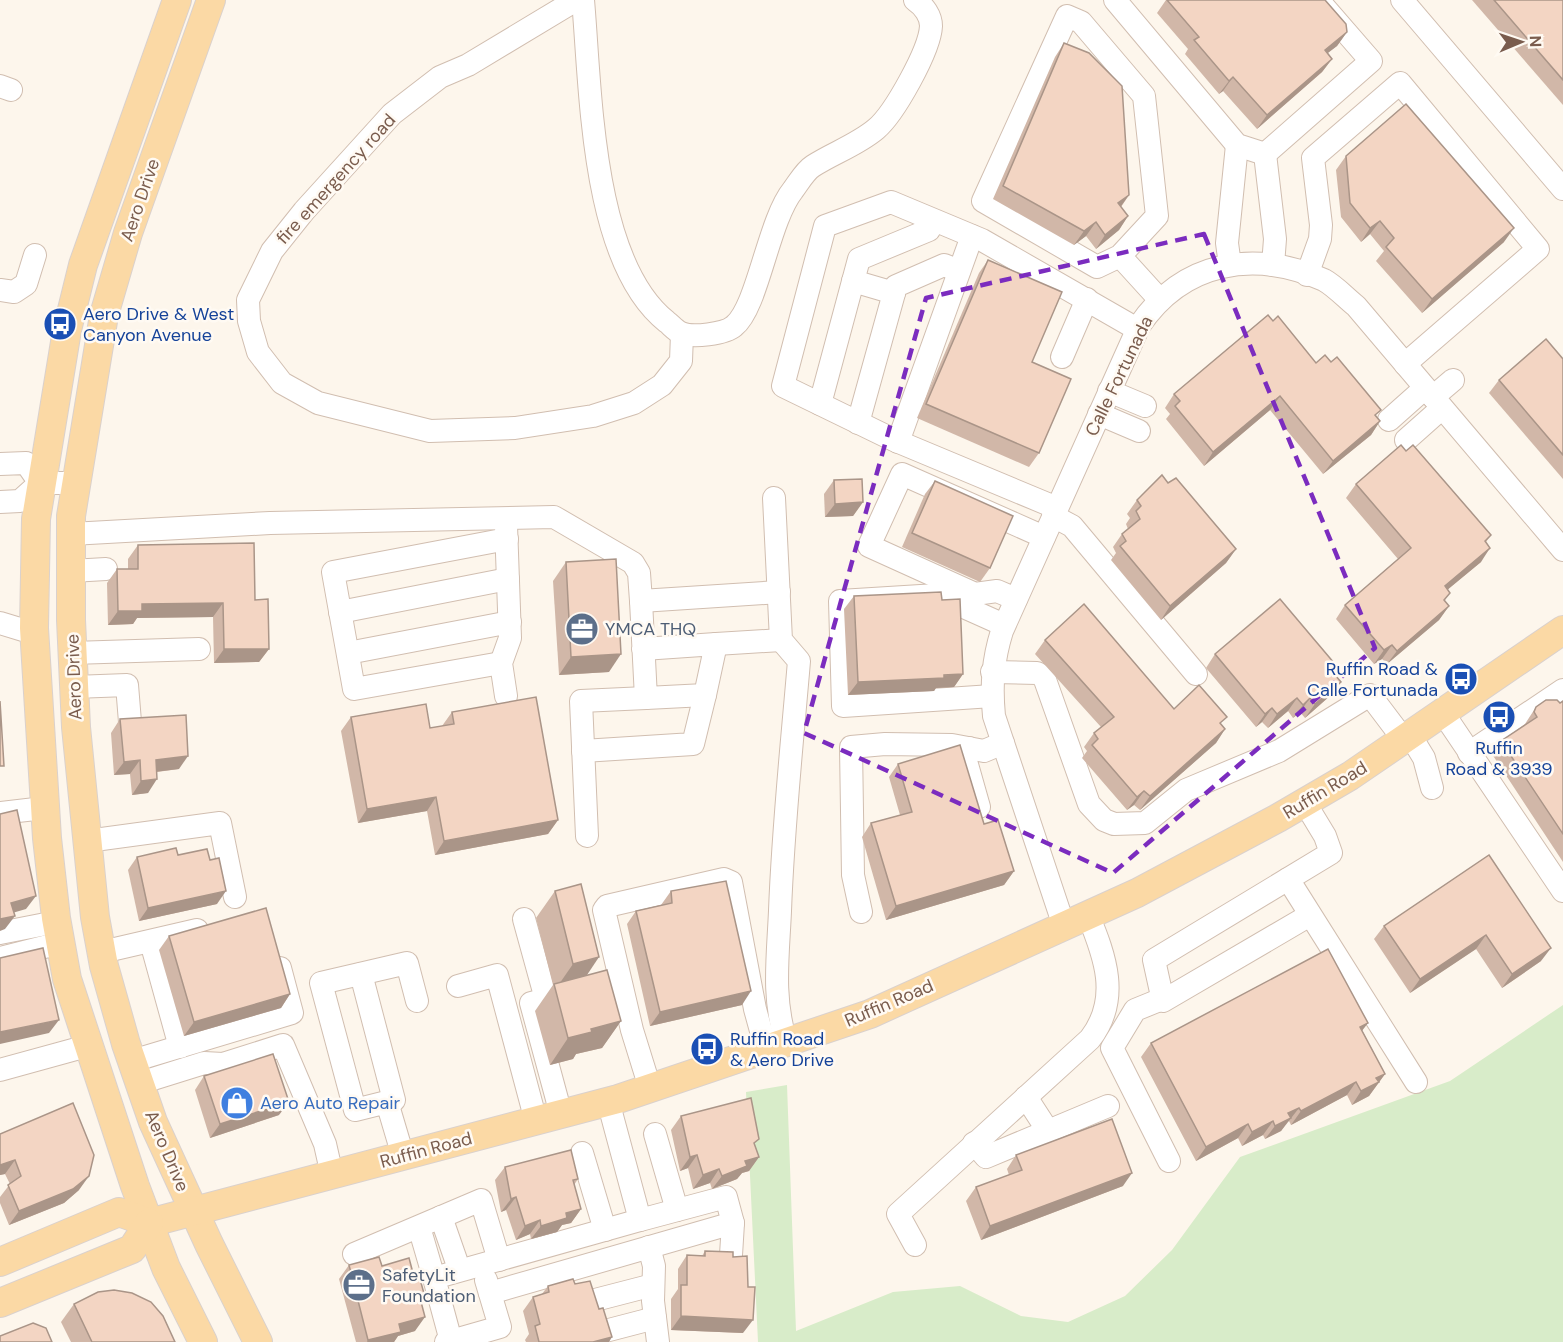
<svg xmlns="http://www.w3.org/2000/svg" width="1563" height="1342" viewBox="0 0 1563 1342" font-family="'DM Sans',sans-serif">
<rect width="100%" height="100%" fill="#fdf6ec"/>
<path fill="#d8ecc9" d="M1563 1005V1342H758L746 1092 787 1085 796 1331 893 1292 960 1286 1021 1316 1068 1322 1125 1296 1172 1250 1240 1157 1450 1081Z"/>
<g fill="none" stroke-linecap="round" stroke-linejoin="round">
<defs>
<g id="minor">
<path d="M576 0 468 65 440 77 392 114 304 211 272 251 248 300 249 321 258 352 282 383 318 403 430 431 515 428 593 416 634 403 662 385 681 361 682 334"/>
<path d="M583 0C591 90 591 262 667 322 671 325 676 331 681 333 692 338 725 334 734 326 758 307 768 221 793 190 799 182 805 171 813 166 833 153 857 145 876 129 894 114 930 50 931 26 931 16 924 6 915 0"/>
<path d="M1115 0 1237 145 1265 154"/>
<path d="M1402 0 1563 189"/>
<path d="M0 86 11 90"/>
<path d="M1265 154 1371 61 1318 0"/>
<path d="M1265 154 1275 239 1273 265"/>
<path d="M1120 256 1157 216 1144 96 1081 22 1067 16 983 201 1097 267 1120 256 1160 300"/>
<path d="M1230 265 1227 243 1237 145"/>
<path d="M1307 275 1320 239 1321 225 1313 158 1400 83 1538 249 1405 364"/>
<path d="M853 281 894 293"/>
<path d="M0 290 14 292 26 284 35 255"/>
<path d="M1062 357 1087 299"/>
<path d="M1109 391 1145 406"/>
<path d="M1433 397 1453 380"/>
<path d="M820 404 859 259 929 230 933 221"/>
<path d="M1099 414 1139 431"/>
<path d="M1389 420 1425 388"/>
<path d="M858 423 896 286 944 265 959 271"/>
<path d="M1406 440 1442 408"/>
<path d="M898 442 972 236"/>
<path d="M0 464 26 463 40 483"/>
<path d="M774 498 781 640 799 661C792 744 783 827 780 911 778 957 772 997 786 1042"/>
<path d="M0 502 20 501 40 483H77"/>
<path d="M1057 508 894 440 783 386 825 226 891 202 982 240 1137 329"/>
<path d="M1053 516 1072 526 1196 674"/>
<path d="M506 525 510 638 501 663 506 696"/>
<path d="M71 534 270 523 554 517 633 563 639 573 641 601 779 592"/>
<path d="M71 571 106 569"/>
<path d="M1016 599 997 591 975 594 869 546 902 474 1044 537"/>
<path d="M641 601 646 698 705 695 716 644 643 649"/>
<path d="M340 612 508 579"/>
<path d="M0 623 23 630H34"/>
<path d="M716 644 781 640"/>
<path d="M72 653 199 649"/>
<path d="M348 653 510 622"/>
<path d="M501 663 354 689 333 572 507 539"/>
<path d="M992 672 1037 673 1044 677 1089 804 1104 820 1114 824 1145 823 1186 790 1279 751 1370 695 1404 740"/>
<path d="M74 687 127 685 130 722"/>
<path d="M992 696 843 706 840 601 937 595 1004 625"/>
<path d="M1443 713 1563 891"/>
<path d="M1410 735 1424 758 1432 788"/>
<path d="M969 748 966 761 979 807"/>
<path d="M583 751 693 744 705 695"/>
<path d="M1469 753 1563 690"/>
<path d="M1305 803 1325 836 1331 853 1154 960 1163 1001 1310 915"/>
<path d="M0 813 44 808"/>
<path d="M587 836 581 701 646 698"/>
<path d="M87 841 220 823 235 897"/>
<path d="M1288 879 1416 1082"/>
<path d="M861 912 853 875 851 747 885 744 952 745 984 751 1003 743"/>
<path d="M524 919 546 999"/>
<path d="M1064 926 994 716C991 685 993 660 1002 631L1139 326C1183 261 1254 249 1324 280 1335 286 1346 298 1356 306L1563 550"/>
<path d="M0 933 56 922"/>
<path d="M151 942 180 1047"/>
<path d="M102 952 197 930"/>
<path d="M0 958 60 943"/>
<path d="M361 974 394 1100 387 1102"/>
<path d="M458 986 497 975 536 1121"/>
<path d="M1162 999 1135 1010 1112 1048 1169 1161"/>
<path d="M132 1061 292 1013 280 968"/>
<path d="M0 1070 87 1046"/>
<path d="M140 1083 204 1063 223 1064 283 1045 325 1144 332 1175"/>
<path d="M650 1088 632 1030 604 910 607 906 724 879 731 882 755 1009 766 1049"/>
<path d="M1026 1097 1048 1131"/>
<path d="M561 1114 531 1003 572 992"/>
<path d="M655 1134 677 1210"/>
<path d="M974 1143 986 1157 1108 1106"/>
<path d="M582 1153 605 1230"/>
<path d="M403 1156 387 1102 355 1110 321 983 407 963 417 1001"/>
<path d="M441 1217 456 1260"/>
<path d="M640 1220 726 1197 733 1223 731 1255"/>
<path d="M422 1237 434 1278"/>
<path d="M915 1245 898 1214 1090 1039C1121 999 1105 956 1088 915"/>
<path d="M649 1247 654 1266 653 1301 658 1342"/>
<path d="M354 1254 481 1200 499 1260"/>
<path d="M490 1293 733 1223"/>
<path d="M595 1300 653 1285"/>
<path d="M605 1331 655 1318"/>
<path d="M451 1341 500 1327 486 1280"/>
<path d="M446 1342 451 1341 434 1278 640 1220 608 1101"/>
</g>
<g id="major">
<path d="M177 0 83 265 67 330 36 519 34 628 47 838 56 918 67 979 135 1186 166 1268 203 1342"/>
<path d="M211 0 128 233 104 315 71 516V620L76 727 95 917 104 966 126 1044 153 1122 209 1244 258 1342"/>
<path d="M149 1223 618 1099 870 1014 1137 893 1278 818 1350 776 1563 630"/>
<path d="M0 1262 119 1212 149 1223"/>
<path d="M0 1303 132 1249 149 1223"/>
</g>
</defs>
<use href="#minor" stroke="#d1beb0" stroke-width="24"/>
<use href="#major" stroke="#dad1cd" stroke-width="30"/>
<use href="#minor" stroke="#fff" stroke-width="22"/>
<use href="#major" stroke="#fbd9a5" stroke-width="28"/>
</g>
<g fill="#d1b7a8">
<path d="M1166 0H1325L1347 32 1337 46 1327 53 1332 59 1322 72 1257 129 1223 91 1219 94 1185 54 1188 49 1157 13Z"/>
<path d="M1472 0H1563V105Z"/>
<path d="M1064 43 1129 195 1121 207 1128 216 1119 230 1096 249 1086 236 1074 245 993 199 1055 57Z"/>
<path d="M1346 156 1504 242 1422 313 1376 261 1384 251 1370 234 1361 242 1341 217 1336 170Z"/>
<path d="M988 260 1039 453 1029 467 917 418 979 273Z"/>
<path d="M1273 321 1316 363 1380 421 1371 435 1323 474 1270 410 1204 466 1166 419 1170 414 1165 408 1174 394Z"/>
<path d="M1563 359V479L1489 393 1499 380Z"/>
<path d="M834 480 863 502 853 516 825 517 824 494Z"/>
<path d="M935 481 990 568 980 582 902 547 925 494Z"/>
<path d="M1168 483 1236 549 1226 563 1161 620 1111 560 1116 553 1113 547 1122 534 1128 529 1126 524 1130 518 1127 514 1137 500Z"/>
<path d="M1356 484 1491 535 1486 542 1481 562 1447 590 1445 601 1449 606 1439 620 1387 664 1382 659 1374 664 1336 619 1345 605 1398 559 1346 498Z"/>
<path d="M138 545 255 600 269 649 259 662 214 663 213 617 137 618 133 624 108 625 107 583 117 569H128V559Z"/>
<path d="M566 562 609 672 559 675 553 581Z"/>
<path d="M854 596 942 600 963 674 954 687 936 688 934 691 848 695 844 609Z"/>
<path d="M1045 640 1174 709 1222 725 1225 729 1216 743 1140 810 1134 805 1127 810 1082 758 1087 751 1084 747 1094 733 1101 727 1035 654Z"/>
<path d="M1215 654 1340 670 1336 676 1331 695 1305 718 1300 712 1293 718 1288 711 1268 728 1262 722 1256 727 1206 668Z"/>
<path d="M1563 701V862L1492 754 1501 741 1525 724 1536 707 1560 703Z"/>
<path d="M452 712 558 820 548 834 435 855 427 811 358 823 341 731 351 717 430 728 442 726Z"/>
<path d="M120 719 179 769 157 772 148 793 132 795 130 774 114 775 111 733Z"/>
<path d="M898 764 984 824 1014 871 1004 885 886 920 862 837 871 823 900 815 889 777Z"/>
<path d="M178 855 217 904 139 921 128 870 137 857Z"/>
<path d="M1489 855 1541 961 1502 988 1476 949 1410 993 1374 939 1384 926Z"/>
<path d="M555 891 586 976 621 1021 602 1048 576 1054 573 1059 550 1065 535 1011 553 985 536 918Z"/>
<path d="M671 891 742 1005 650 1026 627 924 636 911 661 905Z"/>
<path d="M169 936 290 994 281 1008 184 1036 159 950Z"/>
<path d="M1368 1023 1362 1030 1385 1074 1369 1096 1352 1105 1347 1095 1291 1125 1289 1121 1287 1122 1281 1131 1265 1139 1263 1135 1242 1146 1238 1138 1196 1161 1141 1057 1151 1043Z"/>
<path d="M204 1076 279 1115 210 1138 195 1090Z"/>
<path d="M681 1116 755 1145 759 1157 749 1171 742 1173 737 1179 712 1189 710 1183 693 1189 688 1168 680 1171 671 1130Z"/>
<path d="M0 1134 79 1190 64 1203 9 1225 0 1203V1197L10 1184 5 1174 0 1175Z"/>
<path d="M1016 1155 1123 1186 981 1240 966 1201 976 1187 1009 1175 1007 1169Z"/>
<path d="M505 1167 578 1179 574 1185 581 1209 571 1223 562 1225 557 1232 531 1239 530 1234 516 1240 506 1210 501 1212 495 1180Z"/>
<path d="M705 1251 743 1333 671 1330V1299L678 1289V1269L687 1255 702 1256Z"/>
<path d="M349 1265 382 1266 421 1302 415 1331 398 1336 394 1342H356L339 1279Z"/>
<path d="M575 1284 609 1342H526L525 1340 529 1334 523 1311 533 1297 542 1294 548 1286Z"/>
<path d="M74 1304 175 1342H71L61 1322Z"/>
</g>
<g fill="#aa9588">
<path d="M1347 32 1337 46 1315 63 1325 50Z"/>
<path d="M1332 59 1322 72 1257 129 1267 115Z"/>
<path d="M1233 77 1223 91 1219 94 1229 81Z"/>
<path d="M1129 195 1119 209 1118 203Z"/>
<path d="M1128 216 1119 230 1096 249 1105 235Z"/>
<path d="M1380 221 1370 234 1361 242 1370 228Z"/>
<path d="M1096 222 1086 236 1074 245 1084 231Z"/>
<path d="M1514 228 1504 242 1422 313 1432 299Z"/>
<path d="M1280 396 1270 410 1204 466 1213 452Z"/>
<path d="M1380 421 1371 435 1323 474 1333 461Z"/>
<path d="M863 502 853 516 825 517 835 504Z"/>
<path d="M1490 548 1481 562 1435 600 1445 586Z"/>
<path d="M1236 549 1226 563 1161 620 1170 606Z"/>
<path d="M223 603 213 617 137 618 133 624 108 625 118 611 142 604Z"/>
<path d="M1449 606 1439 620 1387 664 1397 651Z"/>
<path d="M1392 645 1382 659 1374 664 1384 650Z"/>
<path d="M224 649H269L259 662 214 663Z"/>
<path d="M621 654 609 672 559 675 571 657Z"/>
<path d="M963 674 954 687 936 688 934 691 848 695 858 682Z"/>
<path d="M1341 682 1331 695 1305 718 1315 704Z"/>
<path d="M1297 698 1288 711 1268 728 1277 714Z"/>
<path d="M1310 698 1300 712 1293 718 1303 705Z"/>
<path d="M1272 708 1262 722 1256 727 1265 714Z"/>
<path d="M1225 729 1216 743 1140 810 1150 796Z"/>
<path d="M188 756 179 769 146 773 156 760Z"/>
<path d="M140 760 130 774 114 775 124 762Z"/>
<path d="M157 779 148 793 132 795 141 781Z"/>
<path d="M1144 791 1134 805 1127 810 1137 797Z"/>
<path d="M436 797 427 811 358 823 367 809Z"/>
<path d="M558 820 548 834 435 855 444 841Z"/>
<path d="M1014 871 1004 885 886 920 896 906Z"/>
<path d="M226 891 217 904 139 921 148 908Z"/>
<path d="M36 896 26 909 2 916 11 903Z"/>
<path d="M15 916 5 929 0 931V919Z"/>
<path d="M1486 935 1476 949 1410 993 1420 979Z"/>
<path d="M1551 948 1541 961 1502 988 1512 974Z"/>
<path d="M599 957 581 984 555 990 573 964Z"/>
<path d="M751 991 742 1005 650 1026 660 1012Z"/>
<path d="M290 994 281 1008 184 1036 194 1022Z"/>
<path d="M59 1020 49 1033 0 1044V1032Z"/>
<path d="M621 1021 602 1048 576 1054 573 1059 550 1065 568 1038 591 1029Z"/>
<path d="M1368 1023 1358 1036 1360 1027Z"/>
<path d="M1385 1074 1369 1096 1352 1105 1361 1091 1376 1078Z"/>
<path d="M1356 1082 1347 1095 1291 1125 1301 1111Z"/>
<path d="M289 1102 279 1115 210 1138 220 1124Z"/>
<path d="M1299 1108 1281 1131 1265 1139 1275 1126 1288 1113Z"/>
<path d="M1273 1121 1263 1135 1242 1146 1252 1132Z"/>
<path d="M1248 1124 1238 1138 1196 1161 1206 1147Z"/>
<path d="M697 1155 688 1168 680 1171 690 1157Z"/>
<path d="M759 1157 749 1171 742 1173 737 1179 712 1189 722 1176 745 1161Z"/>
<path d="M15 1160 5 1174 0 1175V1165Z"/>
<path d="M719 1169 710 1183 693 1189 703 1175Z"/>
<path d="M1132 1173 1123 1186 981 1240 990 1226Z"/>
<path d="M89 1176 79 1190 64 1203 9 1225 19 1211Z"/>
<path d="M516 1197 506 1210 501 1212 511 1199Z"/>
<path d="M581 1209 571 1223 562 1225 557 1232 531 1239 541 1226 566 1213Z"/>
<path d="M540 1220 530 1234 516 1240 525 1226Z"/>
<path d="M681 1316 753 1320 743 1333 671 1330Z"/>
<path d="M425 1317 415 1331 398 1336 394 1342H367L368 1340 399 1324Z"/>
<path d="M612 1337 609 1342H593Z"/>
</g>
<g fill="#f3d5c3" stroke="#aa9588" stroke-width="1.5">
<path d="M1167 0H1325L1346 24 1347 32 1325 50 1332 59 1267 115 1233 77 1229 81 1194 40 1199 37Z"/>
<path d="M1494 0H1563V80Z"/>
<path d="M1064 43 1089 53 1122 86 1129 195 1118 203 1128 216 1105 235 1096 222 1084 231 1003 186Z"/>
<path d="M1406 104 1514 228 1432 299 1386 247 1394 238 1380 221 1370 228 1350 203 1346 156Z"/>
<path d="M988 260 1062 292 1032 362 1071 379 1039 453 926 404Z"/>
<path d="M1268 315 1273 321 1278 316 1316 363 1325 355 1331 362 1337 357 1381 410 1375 415 1380 421 1333 461 1280 396 1213 452 1175 406 1180 401 1174 394Z"/>
<path d="M1546 339 1563 359V455L1499 380Z"/>
<path d="M1401 445 1406 451 1413 445 1491 535 1485 541 1490 548 1445 586 1450 593 1444 600 1449 606 1397 651 1392 645 1384 650 1345 605 1411 548 1356 484Z"/>
<path d="M1162 475 1168 483 1176 478 1236 549 1170 606 1120 546 1126 541 1122 534 1140 519 1136 511 1141 506 1137 500Z"/>
<path d="M862 479 863 502 835 504 834 480Z"/>
<path d="M935 481 1013 516 990 568 912 533Z"/>
<path d="M254 543 255 600 268 599 269 649H224L223 603 142 604V611H118L117 569H138V545Z"/>
<path d="M616 559 621 654 571 657 566 562Z"/>
<path d="M941 592 942 600 960 599 963 674 944 675V678L858 682 854 596Z"/>
<path d="M1280 599 1340 670 1335 675 1341 682 1315 704 1310 698 1303 705 1297 698 1277 714 1272 708 1265 714 1215 654Z"/>
<path d="M1084 604 1174 709 1199 685 1227 717 1220 723 1225 729 1150 796 1144 791 1137 797 1092 745 1098 739 1094 733 1114 717 1045 640Z"/>
<path d="M536 697 558 820 444 841 436 797 367 809 351 717 426 704 430 728 454 724 452 712Z"/>
<path d="M1546 700H1557L1560 703 1563 701V834L1501 741 1537 717 1534 712 1536 707Z"/>
<path d="M0 701 4 766H0Z"/>
<path d="M186 715 188 756 156 760 157 779 141 781 140 760 124 762 120 719Z"/>
<path d="M960 745 984 824 998 820 1014 871 896 906 871 823 912 812 898 764Z"/>
<path d="M17 810 36 896 11 903 15 916 0 919V814Z"/>
<path d="M176 848 178 855 207 849 210 860 219 858 226 891 148 908 137 857Z"/>
<path d="M1489 855 1551 948 1512 974 1486 935 1420 979 1384 926Z"/>
<path d="M726 881 751 991 660 1012 636 911 672 903 671 891Z"/>
<path d="M581 884 599 957 573 964 555 891Z"/>
<path d="M266 908 290 994 194 1022 169 936Z"/>
<path d="M43 948 59 1020 0 1032V958Z"/>
<path d="M1328 949 1368 1023 1360 1027 1385 1074 1376 1078 1379 1082 1361 1091 1356 1082 1301 1111 1299 1108 1288 1113 1291 1118 1275 1126 1273 1121 1252 1132 1248 1124 1206 1147 1151 1043Z"/>
<path d="M607 970 621 1021 591 1029 592 1032 568 1038 554 984Z"/>
<path d="M273 1054 289 1102 220 1124 204 1076Z"/>
<path d="M751 1098 759 1139 754 1143 759 1157 745 1161 747 1166 722 1176 719 1169 703 1175 697 1155 690 1157 681 1116Z"/>
<path d="M73 1103 94 1155 89 1176 73 1189 19 1211 8 1185 21 1176 15 1160 0 1165V1134Z"/>
<path d="M1112 1119 1132 1173 990 1226 976 1187 1022 1170 1016 1155Z"/>
<path d="M571 1150 578 1179 573 1180 581 1209 566 1213 567 1218 541 1226 540 1220 525 1226 516 1197 511 1199 505 1167Z"/>
<path d="M705 1251 733 1252V1257L747 1256 748 1287H755L753 1320 681 1316V1285H687V1255L705 1256Z"/>
<path d="M379 1257 382 1266 409 1258 413 1273 418 1272 425 1297 420 1298 425 1317 399 1324 401 1332 368 1340 349 1265Z"/>
<path d="M573 1279 575 1284 590 1281 599 1309 603 1308 612 1337 593 1342H539L535 1326 540 1324 533 1297 549 1292 548 1286Z"/>
<path d="M114 1290 132 1293 151 1302 163 1316 175 1342H92L74 1304 98 1292Z"/>
<path d="M33 1323 46 1328 52 1342H0V1336Z"/>
</g>
<path fill="none" stroke="#7b2cbf" stroke-width="4.5" stroke-dasharray="12 8" stroke-linejoin="round" d="M1204 234 1375 648 1113 873 804 733 926 298Z"/>
<defs>
<symbol id="bus-disc" viewBox="-11 -11 22 22"><circle r="9.5" fill="#1a4fb4" stroke="#fffaf3"/><path d="M-5-6H5V4H4V6H2V4H-2V6H-4V4H-5ZM-3.5-4V0h7V-4ZM-3.5 1.2v1.5H-2V1.2ZM2 1.2v1.5H3.5V1.2Z" fill="#fff"/></symbol>
<symbol id="office-disc" viewBox="-11 -11 22 22"><circle r="9.5" fill="#5c6f8a" stroke="#fffaf3"/><path d="M-6-3h4V-5.5h4V-3h4V5H-6ZM-1-4.5V-3h2v-1.5ZM-6 0V1H6V0Z" fill="#fff"/></symbol>
<symbol id="shop-disc" viewBox="-11 -11 22 22"><circle r="9.5" fill="#3f7fe0" stroke="#fffaf3"/><path d="M-5-2.5h2.3a2.7 3.5 0 0 1 5.4 0H5L5.5 6h-11ZM-1.5-2.5h3a1.5 2.3 0 0 0-3 0Z" fill="#fff"/></symbol>
</defs>
<g fill-rule="evenodd">
<use href="#bus-disc" x="41" y="305" width="38" height="38"/>
<use href="#office-disc" x="563" y="610" width="38" height="38"/>
<use href="#bus-disc" x="1442" y="660" width="38" height="38"/>
<use href="#bus-disc" x="1480" y="698" width="38" height="38"/>
<use href="#bus-disc" x="688" y="1030" width="38" height="38"/>
<use href="#shop-disc" x="218" y="1084" width="38" height="38"/>
<use href="#office-disc" x="340" y="1266" width="38" height="38"/>
</g>
<g text-anchor="middle" dominant-baseline="central" stroke-width="5" stroke-linejoin="round" paint-order="stroke">
<g font-size="18" fill="#7a5c4d" stroke="#fffaf3">
<text transform="translate(336 179) rotate(-48)">fire emergency road</text>
<text transform="translate(140 200) rotate(-71)">Aero Drive</text>
<text transform="translate(1119 376) rotate(-64)">Calle Fortunada</text>
<text transform="translate(74 677) rotate(-92)">Aero Drive</text>
<text transform="translate(1325 790) rotate(-31)">Ruffin Road</text>
<text transform="translate(889 1003) rotate(-23)">Ruffin Road</text>
<text transform="translate(426 1150) rotate(-15)">Ruffin Road</text>
<text transform="translate(167 1151) rotate(67)">Aero Drive</text>
</g>
<g font-size="18" fill="#164399" stroke="#fffaf3" text-anchor="start">
<text x="83" y="314">Aero Drive &amp; West<tspan x="83" dy="21">Canyon Avenue</tspan></text>
<text x="1438" y="669" text-anchor="end">Ruffin Road &amp;<tspan x="1438" dy="21">Calle Fortunada</tspan></text>
<text x="1499" y="748" text-anchor="middle">Ruffin<tspan x="1499" dy="21">Road &amp; 3939</tspan></text>
<text x="730" y="1039">Ruffin Road<tspan x="730" dy="21">&amp; Aero Drive</tspan></text>
</g>
<g font-size="18" fill="#4e5e75" stroke="#fffaf3" text-anchor="start">
<text x="605" y="629">YMCA THQ</text>
<text x="382" y="1275">SafetyLit<tspan x="382" dy="21">Foundation</tspan></text>
</g>
<g font-size="18" fill="#366cbe" stroke="#fffaf3" text-anchor="start">
<text x="260" y="1103">Aero Auto Repair</text>
</g>
</g>
<g transform="translate(1521 42) rotate(88)" stroke="#fffaf3" stroke-width="4.5" paint-order="stroke">
<path d="M0-4.5L10 22L0 15L-10 22Z" fill="#7a5c4d"/>
<text y="-9" font-size="16" font-weight="bold" text-anchor="middle" fill="#7a5c4d">N</text>
</g>
</svg>
